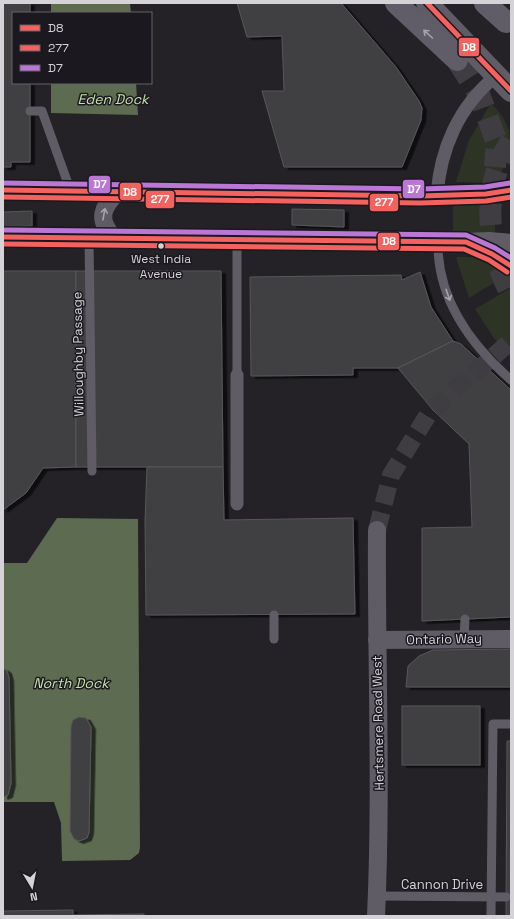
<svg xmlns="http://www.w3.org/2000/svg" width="514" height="919" viewBox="0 0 514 919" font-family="'Space Grotesk',sans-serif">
<defs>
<filter id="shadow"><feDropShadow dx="4.5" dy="2.5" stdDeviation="0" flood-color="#0009"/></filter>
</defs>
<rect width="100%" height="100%" fill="#242227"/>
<g fill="#2d3426">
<path d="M491 103C510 122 514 137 506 162 503 170 499 178 491 181 481 184 466 182 456 182L469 140Z"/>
<rect x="453" y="205" width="42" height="29"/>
<path d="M456 257C475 257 497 257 505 276L469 298Z"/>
<path d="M511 288V357L493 337 475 309Z"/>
</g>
<g fill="#5d6c51">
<path d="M51 3H130L131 13H51Z"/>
<path d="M51 83H136L138 115 51 113Z"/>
<path d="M57 518 138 519 140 847 139 853 130 860 62 861 61 823 54 802H3V563H27Z"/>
</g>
<g fill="#403f42" stroke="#58565a" filter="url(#shadow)">
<path d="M3 3H30V13H13V83H30V162H11V167H3Z"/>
<path d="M237 3H341L396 67 419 101 422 108 421 120 402 167H284L262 91H284L282 36 247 37Z"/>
<path d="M292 209 344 210V227L292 225Z"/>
<path d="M32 211V226L3 227V212Z"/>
<path d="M3 271H76V467L43 468 26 493 3 510Z"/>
<path d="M76 271H221L223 467H76Z"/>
<path d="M420 272 431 307 453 341 398 368H353V375L251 376 250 277 401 275 402 280Z"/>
<path d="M453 341 461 344 511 390V617L422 621V528L472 527 469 444 433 410 398 368Z"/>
<path d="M147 467H223L224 520 353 518 355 614 146 615 145 521Z"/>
<path d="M511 649V687H406L408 666 419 656 433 650Z"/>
<path d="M3 668 7 671 9 678 11 783 8 795 3 797Z"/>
<rect x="402" y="706" width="78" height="59"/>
<path d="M79 717 86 718 91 727 89 832 87 838 79 841 74 839 70 831 71 726 73 720Z"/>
<path d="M507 741H511V916H506Z"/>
<path d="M73 910V915L144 914V916H3V911Z"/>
</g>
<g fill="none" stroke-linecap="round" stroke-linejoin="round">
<path stroke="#3f3d42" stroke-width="18" stroke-dasharray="18 9" stroke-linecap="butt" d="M377 530 391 475 429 413 511 341"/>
<g stroke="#3f3d42" stroke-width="22" stroke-dasharray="22 11" stroke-linecap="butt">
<path d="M457 60 479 94 497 143 495 167"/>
<path d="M511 141C481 187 486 247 511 294"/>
</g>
<g stroke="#605c66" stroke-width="9">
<path d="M30 111H42L71 192"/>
<path d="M89 237 92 471"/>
<path d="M438 242C437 298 470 344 511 380"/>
<path d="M237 375V240"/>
<path d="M274 615V639"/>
<path d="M464 639 465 619"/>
<path d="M377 896 506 897"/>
<path d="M491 916 493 724H511"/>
</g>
<g stroke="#605c66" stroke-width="13">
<path d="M437 196C440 149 459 106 496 76"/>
<path d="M237 504V375"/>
</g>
<g stroke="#605c66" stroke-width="18">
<path d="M3 190 420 196 486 194 511 190"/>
<path d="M3 237 466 242 489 241 511 243"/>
<path d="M113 237C97 219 102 208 117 192"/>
<path d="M470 244 492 254 511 266"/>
<path d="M377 640 511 639"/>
<path d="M376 916C382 787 376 659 377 530"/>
</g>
<path stroke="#605c66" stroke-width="22" d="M427 3 511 91"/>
<g stroke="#605d68" stroke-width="22">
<path d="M396 3 457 60"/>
<path d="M485 3 506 22"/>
</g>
<defs>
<g id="bus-1">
<path d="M427 3 511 91"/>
<path d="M3 190 420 196 486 194 511 190"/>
<path d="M3 237 466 242 492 254 511 266"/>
</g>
<g id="bus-2">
<path d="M3 197 420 203 486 201 511 197"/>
<path d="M3 244 464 249 489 260 507 272"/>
</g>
<g id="bus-3">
<path d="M3 183 420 189 485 187 510 183"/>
<path d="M3 230 466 235 495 248 511 258"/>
</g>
</defs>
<use href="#bus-1" stroke="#1b181f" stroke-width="8"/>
<use href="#bus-2" stroke="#1b181f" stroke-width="8"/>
<use href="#bus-3" stroke="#1b181f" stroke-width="8"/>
<use href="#bus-1" stroke="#f3625e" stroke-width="5"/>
<use href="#bus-2" stroke="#f3625e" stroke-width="5"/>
<use href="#bus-3" stroke="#ba77d6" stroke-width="5"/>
</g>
<defs><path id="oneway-shaft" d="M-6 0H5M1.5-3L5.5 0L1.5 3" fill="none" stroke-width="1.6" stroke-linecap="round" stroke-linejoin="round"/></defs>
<use stroke="#a6a4ab" href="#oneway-shaft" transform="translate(428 34) rotate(-138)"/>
<g stroke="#a6a3aa">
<use href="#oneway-shaft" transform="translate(104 214) rotate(-80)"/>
<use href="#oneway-shaft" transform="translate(448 295) rotate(71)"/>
</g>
<circle fill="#d5d3d8" stroke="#1b181f" stroke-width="1.5" cx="161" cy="246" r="3.5"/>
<g text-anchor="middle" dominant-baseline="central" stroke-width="3" stroke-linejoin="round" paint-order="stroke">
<g font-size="12" fill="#d5d3d8" stroke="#1b181f">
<text x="161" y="259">West India<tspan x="161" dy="15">Avenue</tspan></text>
</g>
<g font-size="13" fill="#d5d3d8" stroke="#1b181f">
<text transform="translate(78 354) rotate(-91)">Willoughby Passage</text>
<text transform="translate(444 639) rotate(-1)">Ontario Way</text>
<text transform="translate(378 723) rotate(-91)">Hertsmere Road West</text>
<text x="442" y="884">Cannon Drive</text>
</g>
<g font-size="14" font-style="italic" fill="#c5e2ab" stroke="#1b181f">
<text x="113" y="99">Eden Dock</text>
<text x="71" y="683">North Dock</text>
</g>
</g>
<g stroke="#1b181f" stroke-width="1.5">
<rect x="458" y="37" width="22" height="20" rx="4" fill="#f3625e"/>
<rect x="88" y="175" width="23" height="19" rx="4" fill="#ba77d6"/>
<rect x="402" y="179" width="23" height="20" rx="4" fill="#ba77d6"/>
<rect x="119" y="182" width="23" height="19" rx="4" fill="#f3625e"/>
<rect x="145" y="190" width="30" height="19" rx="4" fill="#f3625e"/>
<rect x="369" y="193" width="30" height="19" rx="4" fill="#f3625e"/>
<rect x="377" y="232" width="23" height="19" rx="4" fill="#f3625e"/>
</g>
<g font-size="11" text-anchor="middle" font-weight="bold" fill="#fff">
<text x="469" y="51">D8</text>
<text x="100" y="188">D7</text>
<text x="414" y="193">D7</text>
<text x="130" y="196">D8</text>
<text x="160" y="203">277</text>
<text x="384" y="206">277</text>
<text x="389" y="245">D8</text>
</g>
<rect width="514" height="919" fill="none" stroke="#d5d3d8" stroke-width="8"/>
<rect x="12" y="12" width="140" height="72" fill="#1b181f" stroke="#656369"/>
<rect x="20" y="25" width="20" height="6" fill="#f3625e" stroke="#656369"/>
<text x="48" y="32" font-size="12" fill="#d5d3d8">D8</text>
<rect x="20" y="45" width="20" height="6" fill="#f3625e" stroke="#656369"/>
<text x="48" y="52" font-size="12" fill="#d5d3d8">277</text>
<rect x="20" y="65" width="20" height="6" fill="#ba77d6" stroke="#656369"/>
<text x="48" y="72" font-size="12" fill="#d5d3d8">D7</text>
<g transform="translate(32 887) rotate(170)" stroke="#1b181f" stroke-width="3" paint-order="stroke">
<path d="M0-3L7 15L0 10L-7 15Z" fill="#d5d3d8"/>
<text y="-6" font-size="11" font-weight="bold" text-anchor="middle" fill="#d5d3d8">N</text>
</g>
</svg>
